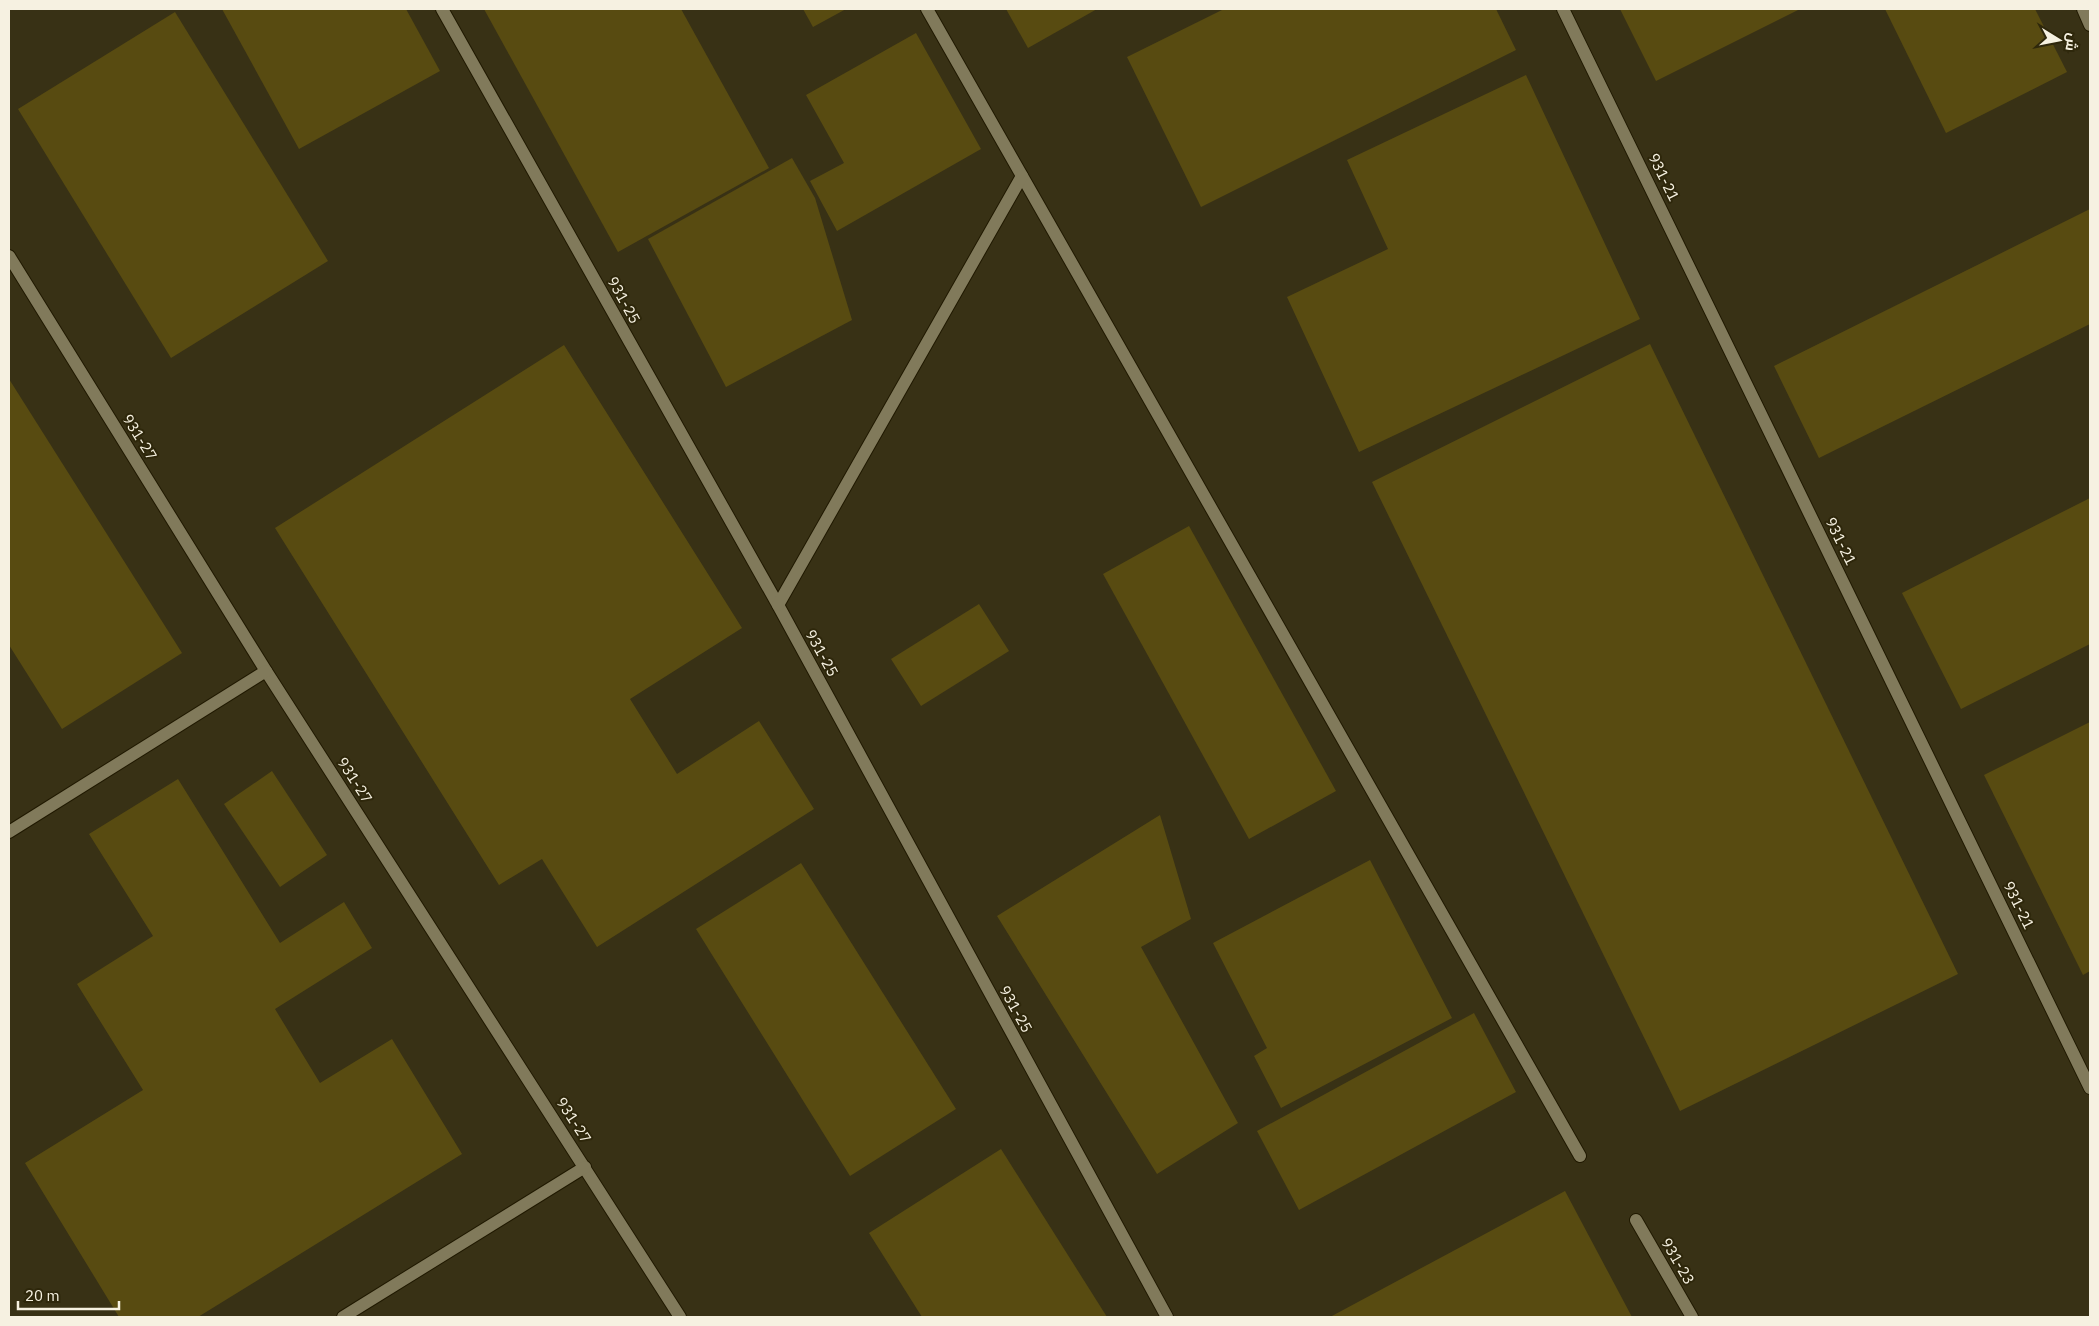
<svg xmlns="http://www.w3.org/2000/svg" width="2099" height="1326" viewBox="0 0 2099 1326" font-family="'IBM Plex Sans',Cairo,sans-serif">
<rect width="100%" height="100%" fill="#383115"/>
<g fill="#584b11">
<path d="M222 9H406L440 71 299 149Z"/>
<path d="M484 9H681L769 168 618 252Z"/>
<path d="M803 9H846L813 27Z"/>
<path d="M1006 9H1097L1028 48Z"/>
<path d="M1224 9H1496L1516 50 1201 207 1127 57Z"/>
<path d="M1620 9H1800L1656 81Z"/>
<path d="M1885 9H2035L2067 72 1946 133Z"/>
<path d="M175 12 328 261 171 358 18 109Z"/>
<path d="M916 33 981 149 837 231 810 181 844 163 806 95Z"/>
<path d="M1526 75 1640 319 1359 452 1287 297 1388 249 1347 160Z"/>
<path d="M792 158 815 198 852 320 726 387 648 239Z"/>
<path d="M2090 209V324L1819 458 1774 366Z"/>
<path d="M1650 344 1958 974 1680 1111 1372 482Z"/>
<path d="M564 345 742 628 630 699 677 774 759 721 814 809 597 947 542 859 499 885 275 528Z"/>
<path d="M9 379 182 653 62 729 9 645Z"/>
<path d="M2090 498V644L1961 709 1902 593Z"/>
<path d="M1189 526 1336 791 1249 839 1103 574Z"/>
<path d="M979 604 1009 651 921 706 891 659Z"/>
<path d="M2090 722V971L2083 975 1984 775Z"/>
<path d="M272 771 327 855 280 887 224 804Z"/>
<path d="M178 779 280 943 344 902 372 948 275 1009 320 1083 392 1039 462 1154 198 1317H119L25 1163 143 1090 77 984 153 936 89 834Z"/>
<path d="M1160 815 1191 919 1141 947 1238 1123 1157 1174 997 916Z"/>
<path d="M1370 860 1452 1018 1281 1108 1254 1056 1267 1048 1213 943Z"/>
<path d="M801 863 956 1109 850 1176 696 929Z"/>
<path d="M1474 1013 1516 1092 1299 1210 1257 1131Z"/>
<path d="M1001 1149 1107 1317H922L869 1233Z"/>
<path d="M1565 1191 1632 1317H1330Z"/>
</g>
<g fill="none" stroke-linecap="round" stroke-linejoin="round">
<defs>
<g id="lane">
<path d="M442 9 778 605 1167 1317"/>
<path d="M927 9 1580 1156"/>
<path d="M9 256 266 671 680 1317"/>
<path d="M778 605 1022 176"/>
<path d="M9 832 266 671"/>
<path d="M1636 1220 1692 1317"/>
<path d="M343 1317 585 1167"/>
</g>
<g id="street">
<path d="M1563 9 2090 1088"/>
<path d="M2083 9 2090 25"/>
</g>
</defs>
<use href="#lane" stroke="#201900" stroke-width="14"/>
<use href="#street" stroke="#201900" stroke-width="14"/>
<use href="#lane" stroke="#817a5b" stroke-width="12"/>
<use href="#street" stroke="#817a5b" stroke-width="12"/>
</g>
<g text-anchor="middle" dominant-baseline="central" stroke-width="4" stroke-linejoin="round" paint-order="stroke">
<g font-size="15" fill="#f6f1e1" stroke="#2e270b">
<text transform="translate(1664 177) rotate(64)">931-21</text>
<text transform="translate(624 300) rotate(61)">931-25</text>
<text transform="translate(140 437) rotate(58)">931-27</text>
<text transform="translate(1841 541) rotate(64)">931-21</text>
<text transform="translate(822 653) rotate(61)">931-25</text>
<text transform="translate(355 780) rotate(57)">931-27</text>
<text transform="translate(2019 905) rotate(64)">931-21</text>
<text transform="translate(1016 1009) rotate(61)">931-25</text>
<text transform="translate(574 1120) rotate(57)">931-27</text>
<text transform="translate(1678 1261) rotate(60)">931-23</text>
</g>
</g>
<rect width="2099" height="1326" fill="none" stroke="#f6f1e1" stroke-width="20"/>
<g transform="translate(2059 40) rotate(100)" stroke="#2e270b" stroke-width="4" paint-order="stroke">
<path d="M0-4L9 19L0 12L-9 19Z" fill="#f6f1e1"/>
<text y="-8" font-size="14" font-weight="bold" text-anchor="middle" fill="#f6f1e1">ش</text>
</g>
<path d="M18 1301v8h101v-8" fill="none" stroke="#f6f1e1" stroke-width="2.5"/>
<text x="25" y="1301" font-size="15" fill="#f6f1e1" stroke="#2e270b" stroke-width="4" paint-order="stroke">20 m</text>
</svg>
